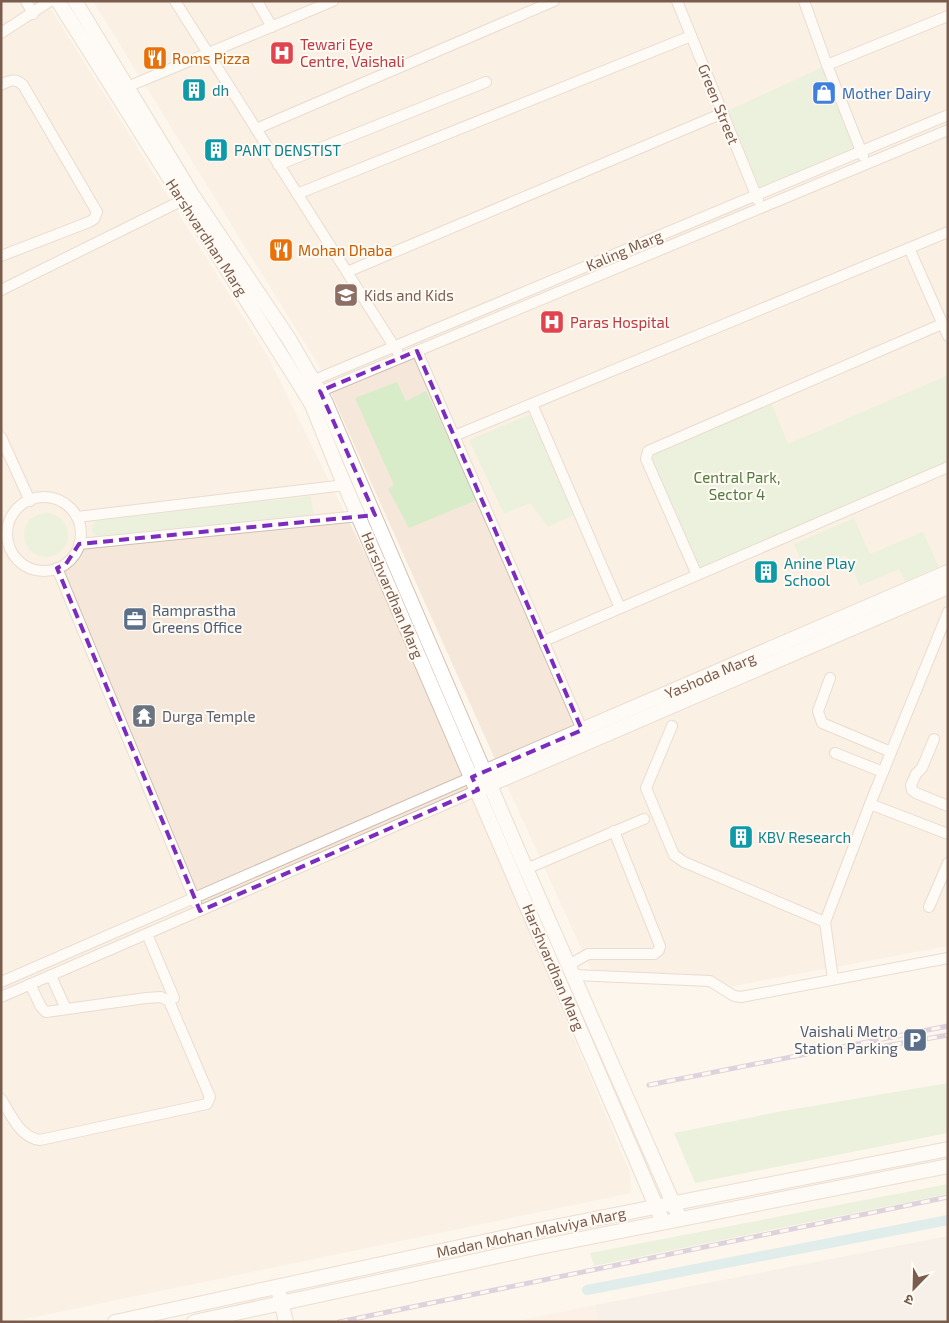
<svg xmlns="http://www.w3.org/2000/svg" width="949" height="1323" viewBox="0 0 949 1323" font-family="'Exo 2','Noto Sans Devanagari',sans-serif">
<rect width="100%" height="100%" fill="#fdf6ec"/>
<g fill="#f5e8da">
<path d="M1 1H46L267 355 376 576 510 886 630 1173 631 1193 11 1322H1Z"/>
<path d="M93 1H948V946L717 989 709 975 593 974 494 757 319 366Z"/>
</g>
<path fill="#fde8e0" d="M595 1305 598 1322H513Z"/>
<path fill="#efe9e4" d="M948 1236V1322H598L595 1305Z"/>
<g fill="#d8ecc9">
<path d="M827 65 861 151 756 195 723 113Z"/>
<path d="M948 375V461L701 569 650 454 772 404 788 444Z"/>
<path d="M397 382 406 401 426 391 477 500 409 528 388 489 394 485 355 398Z"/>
<path d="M536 412 579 513 548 527 530 503 504 514 469 440Z"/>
<path d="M311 496 314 517 102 538 95 535 92 532V526L96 521 101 520Z"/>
<circle cx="46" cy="535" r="22"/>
<path d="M854 518 870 554 923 532 939 567 905 582 899 569 860 586 846 555 806 572 794 544Z"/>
<path d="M948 1083V1133L695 1183 674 1133 777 1112Z"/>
<path d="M948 1184V1194L594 1266 590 1253Z"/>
</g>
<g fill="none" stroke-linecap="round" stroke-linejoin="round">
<path stroke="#bfe3e8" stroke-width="10" d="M587 1290 948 1220"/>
<defs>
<g id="street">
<path d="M26 1 33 14"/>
<path d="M175 1 397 351"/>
<path d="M257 1 272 27"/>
<path d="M677 1 758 200"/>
<path d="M804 1 827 65 863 156"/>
<path d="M1 33 50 1"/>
<path d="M827 65 948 16"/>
<path d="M1 85C10 80 16 78 23 85L97 212 94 219 89 222 1 256"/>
<path d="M127 87 333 1"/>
<path d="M256 129 554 1"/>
<path d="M278 165 486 82"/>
<path d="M297 194 691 36"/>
<path d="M909 248 948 336"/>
<path d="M347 272 723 113"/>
<path d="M1 290 189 197"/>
<path d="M417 351 584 734"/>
<path d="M307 383 948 115"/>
<path d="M314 394 948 130"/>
<path d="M532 404 620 608"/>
<path d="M454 436 948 232"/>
<path d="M1 437 30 501"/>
<circle cx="44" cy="534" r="37"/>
<path d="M77 517 345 485"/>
<path d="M79 544 359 516"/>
<path d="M57 568 196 903"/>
<path d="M697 575 646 459 648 451 942 324"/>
<path d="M544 641 948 467"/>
<path d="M830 678 818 711 822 723 891 752"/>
<path d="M672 726 646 788 674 855 684 862 825 922"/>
<path d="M934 739 922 768 916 774 911 785 912 790 916 793 948 806"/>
<path d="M835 753 883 772"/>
<path d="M870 804 948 834"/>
<path d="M526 869 644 819"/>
<path d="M929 907 948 863"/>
<path d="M147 934 174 998"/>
<path d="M569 965 588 954H654L659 950 660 946 614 831"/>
<path d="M574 975 710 981 734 996 741 997 948 958"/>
<path d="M51 976 66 1009"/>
<path d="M833 979 825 922 870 804 948 612"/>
<path d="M1 982 472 777"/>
<path d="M1 997 478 790"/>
<path d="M1 1099C11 1114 20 1138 40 1140L207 1104 210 1097 169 1001 161 997 146 998 46 1012 41 1007 30 984"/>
</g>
<g id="secondary">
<path d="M58 1 300 385 312 405 337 467 663 1222"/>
<path d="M75 1 193 196 289 339 325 401 517 848 680 1219"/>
<path d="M477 775 948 572"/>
<path d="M482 788 948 587"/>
<path d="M279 1293 286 1322"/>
<path d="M115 1322 529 1232 948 1149"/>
<path d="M194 1322 535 1248 948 1166"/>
</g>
</defs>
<use href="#street" stroke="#d1beb0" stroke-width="12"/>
<use href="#secondary" stroke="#d6c0b0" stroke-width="16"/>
<use href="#street" stroke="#fff" stroke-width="10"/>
<use href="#secondary" stroke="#fff" stroke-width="14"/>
<defs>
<g id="rail">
<path d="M857 1051 948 1035"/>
<path d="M649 1085 948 1026"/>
<path d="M339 1322 948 1197"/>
</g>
</defs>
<use href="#rail" stroke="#b9a8c9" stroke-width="5"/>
<use href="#rail" stroke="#fffaf3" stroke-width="3" stroke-dasharray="9" stroke-linecap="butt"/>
</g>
<path d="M0 0H949V1323H0ZM417 351 582 730 472 777 478 790 200 911 57 568 66 564 79 544 375 515 320 391Z" fill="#fdf6ec" fill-opacity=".55" fill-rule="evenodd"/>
<path fill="none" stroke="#7b2cbf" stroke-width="4" stroke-dasharray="10 6" stroke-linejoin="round" d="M417 351 582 730 472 777 478 790 200 911 57 568 66 564 79 544 375 515 320 391Z"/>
<defs>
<symbol id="hospital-square" viewBox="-11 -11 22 22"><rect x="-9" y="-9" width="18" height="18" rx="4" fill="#e0444e" stroke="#fffaf3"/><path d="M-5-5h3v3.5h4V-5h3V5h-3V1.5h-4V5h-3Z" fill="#fff"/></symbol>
<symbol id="restaurant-square" viewBox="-11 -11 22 22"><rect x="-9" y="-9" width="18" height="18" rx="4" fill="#e8710a" stroke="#fffaf3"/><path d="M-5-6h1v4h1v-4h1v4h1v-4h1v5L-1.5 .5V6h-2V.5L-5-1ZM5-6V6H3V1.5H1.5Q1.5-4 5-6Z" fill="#fff"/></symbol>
<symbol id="building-square" viewBox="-11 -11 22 22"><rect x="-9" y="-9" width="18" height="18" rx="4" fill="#0f9aa8" stroke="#fffaf3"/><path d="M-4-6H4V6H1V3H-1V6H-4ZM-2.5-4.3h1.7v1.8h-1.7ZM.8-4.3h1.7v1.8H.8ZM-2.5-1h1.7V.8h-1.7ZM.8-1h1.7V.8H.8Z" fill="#fff"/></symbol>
<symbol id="shop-square" viewBox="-11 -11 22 22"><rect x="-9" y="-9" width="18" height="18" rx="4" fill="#3f7fe0" stroke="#fffaf3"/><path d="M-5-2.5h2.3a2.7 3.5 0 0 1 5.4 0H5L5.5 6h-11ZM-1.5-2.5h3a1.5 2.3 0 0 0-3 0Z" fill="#fff"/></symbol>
<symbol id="school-square" viewBox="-11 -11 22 22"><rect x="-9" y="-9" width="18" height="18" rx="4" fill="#8d6e63" stroke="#fffaf3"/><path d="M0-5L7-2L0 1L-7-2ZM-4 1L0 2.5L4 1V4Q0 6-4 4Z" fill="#fff"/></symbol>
<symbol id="office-square" viewBox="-11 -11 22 22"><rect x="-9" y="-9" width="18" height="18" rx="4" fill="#5c6f8a" stroke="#fffaf3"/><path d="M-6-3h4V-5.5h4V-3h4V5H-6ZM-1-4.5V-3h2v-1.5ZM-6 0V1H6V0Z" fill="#fff"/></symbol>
<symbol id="temple-square" viewBox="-11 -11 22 22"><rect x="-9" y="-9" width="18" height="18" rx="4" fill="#6b7280" stroke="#fffaf3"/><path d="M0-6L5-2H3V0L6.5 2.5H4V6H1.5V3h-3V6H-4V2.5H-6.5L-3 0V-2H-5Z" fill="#fff"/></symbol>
<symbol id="parking-square" viewBox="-11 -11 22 22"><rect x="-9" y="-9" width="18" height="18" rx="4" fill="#5c6f8a" stroke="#fffaf3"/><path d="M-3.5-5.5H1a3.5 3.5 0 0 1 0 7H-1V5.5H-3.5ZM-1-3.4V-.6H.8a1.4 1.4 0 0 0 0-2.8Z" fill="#fff"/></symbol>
</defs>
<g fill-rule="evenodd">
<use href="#hospital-square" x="268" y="39" width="28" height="28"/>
<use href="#restaurant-square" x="141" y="44" width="28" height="28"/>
<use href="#building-square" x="180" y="76" width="28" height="28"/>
<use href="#shop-square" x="810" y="79" width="28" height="28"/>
<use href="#building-square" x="202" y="136" width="28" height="28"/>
<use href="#restaurant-square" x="267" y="236" width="28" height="28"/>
<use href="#school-square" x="332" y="281" width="28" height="28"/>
<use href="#hospital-square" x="538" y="308" width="28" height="28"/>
<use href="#building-square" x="752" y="558" width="28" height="28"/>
<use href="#office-square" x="121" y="605" width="28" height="28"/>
<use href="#temple-square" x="130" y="702" width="28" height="28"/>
<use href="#building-square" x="727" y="823" width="28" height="28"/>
<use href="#parking-square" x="901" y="1026" width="28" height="28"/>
</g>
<g text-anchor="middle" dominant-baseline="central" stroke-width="4" stroke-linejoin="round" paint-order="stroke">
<g font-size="15" fill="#be3a42" stroke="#fffaf3" text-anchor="start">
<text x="300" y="44">Tewari Eye<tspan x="300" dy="17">Centre, Vaishali</tspan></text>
<text x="570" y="322">Paras Hospital</text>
</g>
<g font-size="15" fill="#c56008" stroke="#fffaf3" text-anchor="start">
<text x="172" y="58">Roms Pizza</text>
<text x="298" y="250">Mohan Dhaba</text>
</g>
<g font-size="15" fill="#0d838f" stroke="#fffaf3" text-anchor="start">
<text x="212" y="90">dh</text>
<text x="234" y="150">PANT DENSTIST</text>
<text x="784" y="563">Anine Play<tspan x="784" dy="17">School</tspan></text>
<text x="758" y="837">KBV Research</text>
</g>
<g font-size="15" fill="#366cbe" stroke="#fffaf3" text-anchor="start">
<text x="842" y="93">Mother Dairy</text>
</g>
<g font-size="15" fill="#7a5c4d" stroke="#fffaf3">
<text transform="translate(719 104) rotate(68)">Green Street</text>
<text transform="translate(207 237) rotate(57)">Harshvardhan Marg</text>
<text transform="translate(624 250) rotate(-23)">Kaling Marg</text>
<text transform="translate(393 595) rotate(67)">Harshvardhan Marg</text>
<text transform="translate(710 675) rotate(-23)">Yashoda Marg</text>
<text transform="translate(554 967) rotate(67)">Harshvardhan Marg</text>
<text transform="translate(531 1232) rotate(-12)">Madan Mohan Malviya Marg</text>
</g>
<g font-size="15" fill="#785e54" stroke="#fffaf3" text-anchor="start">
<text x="364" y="295">Kids and Kids</text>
</g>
<g font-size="15" fill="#537a41" stroke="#fffaf3">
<text x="737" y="477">Central Park,<tspan x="737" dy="17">Sector 4</tspan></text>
</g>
<g font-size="15" fill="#4e5e75" stroke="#fffaf3" text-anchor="start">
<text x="152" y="610">Ramprastha<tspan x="152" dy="17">Greens Office</tspan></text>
<text x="898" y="1031" text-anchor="end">Vaishali Metro<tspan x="898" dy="17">Station Parking</tspan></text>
</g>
<g font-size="15" fill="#5b616d" stroke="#fffaf3" text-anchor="start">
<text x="162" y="716">Durga Temple</text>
</g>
</g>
<rect width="949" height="1323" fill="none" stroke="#7a5c4d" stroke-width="5"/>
<g transform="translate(914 1288) rotate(203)" stroke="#fffaf3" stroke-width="4" paint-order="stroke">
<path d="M0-4L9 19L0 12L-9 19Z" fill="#7a5c4d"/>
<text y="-8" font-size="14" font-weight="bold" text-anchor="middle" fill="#7a5c4d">उ</text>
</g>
</svg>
